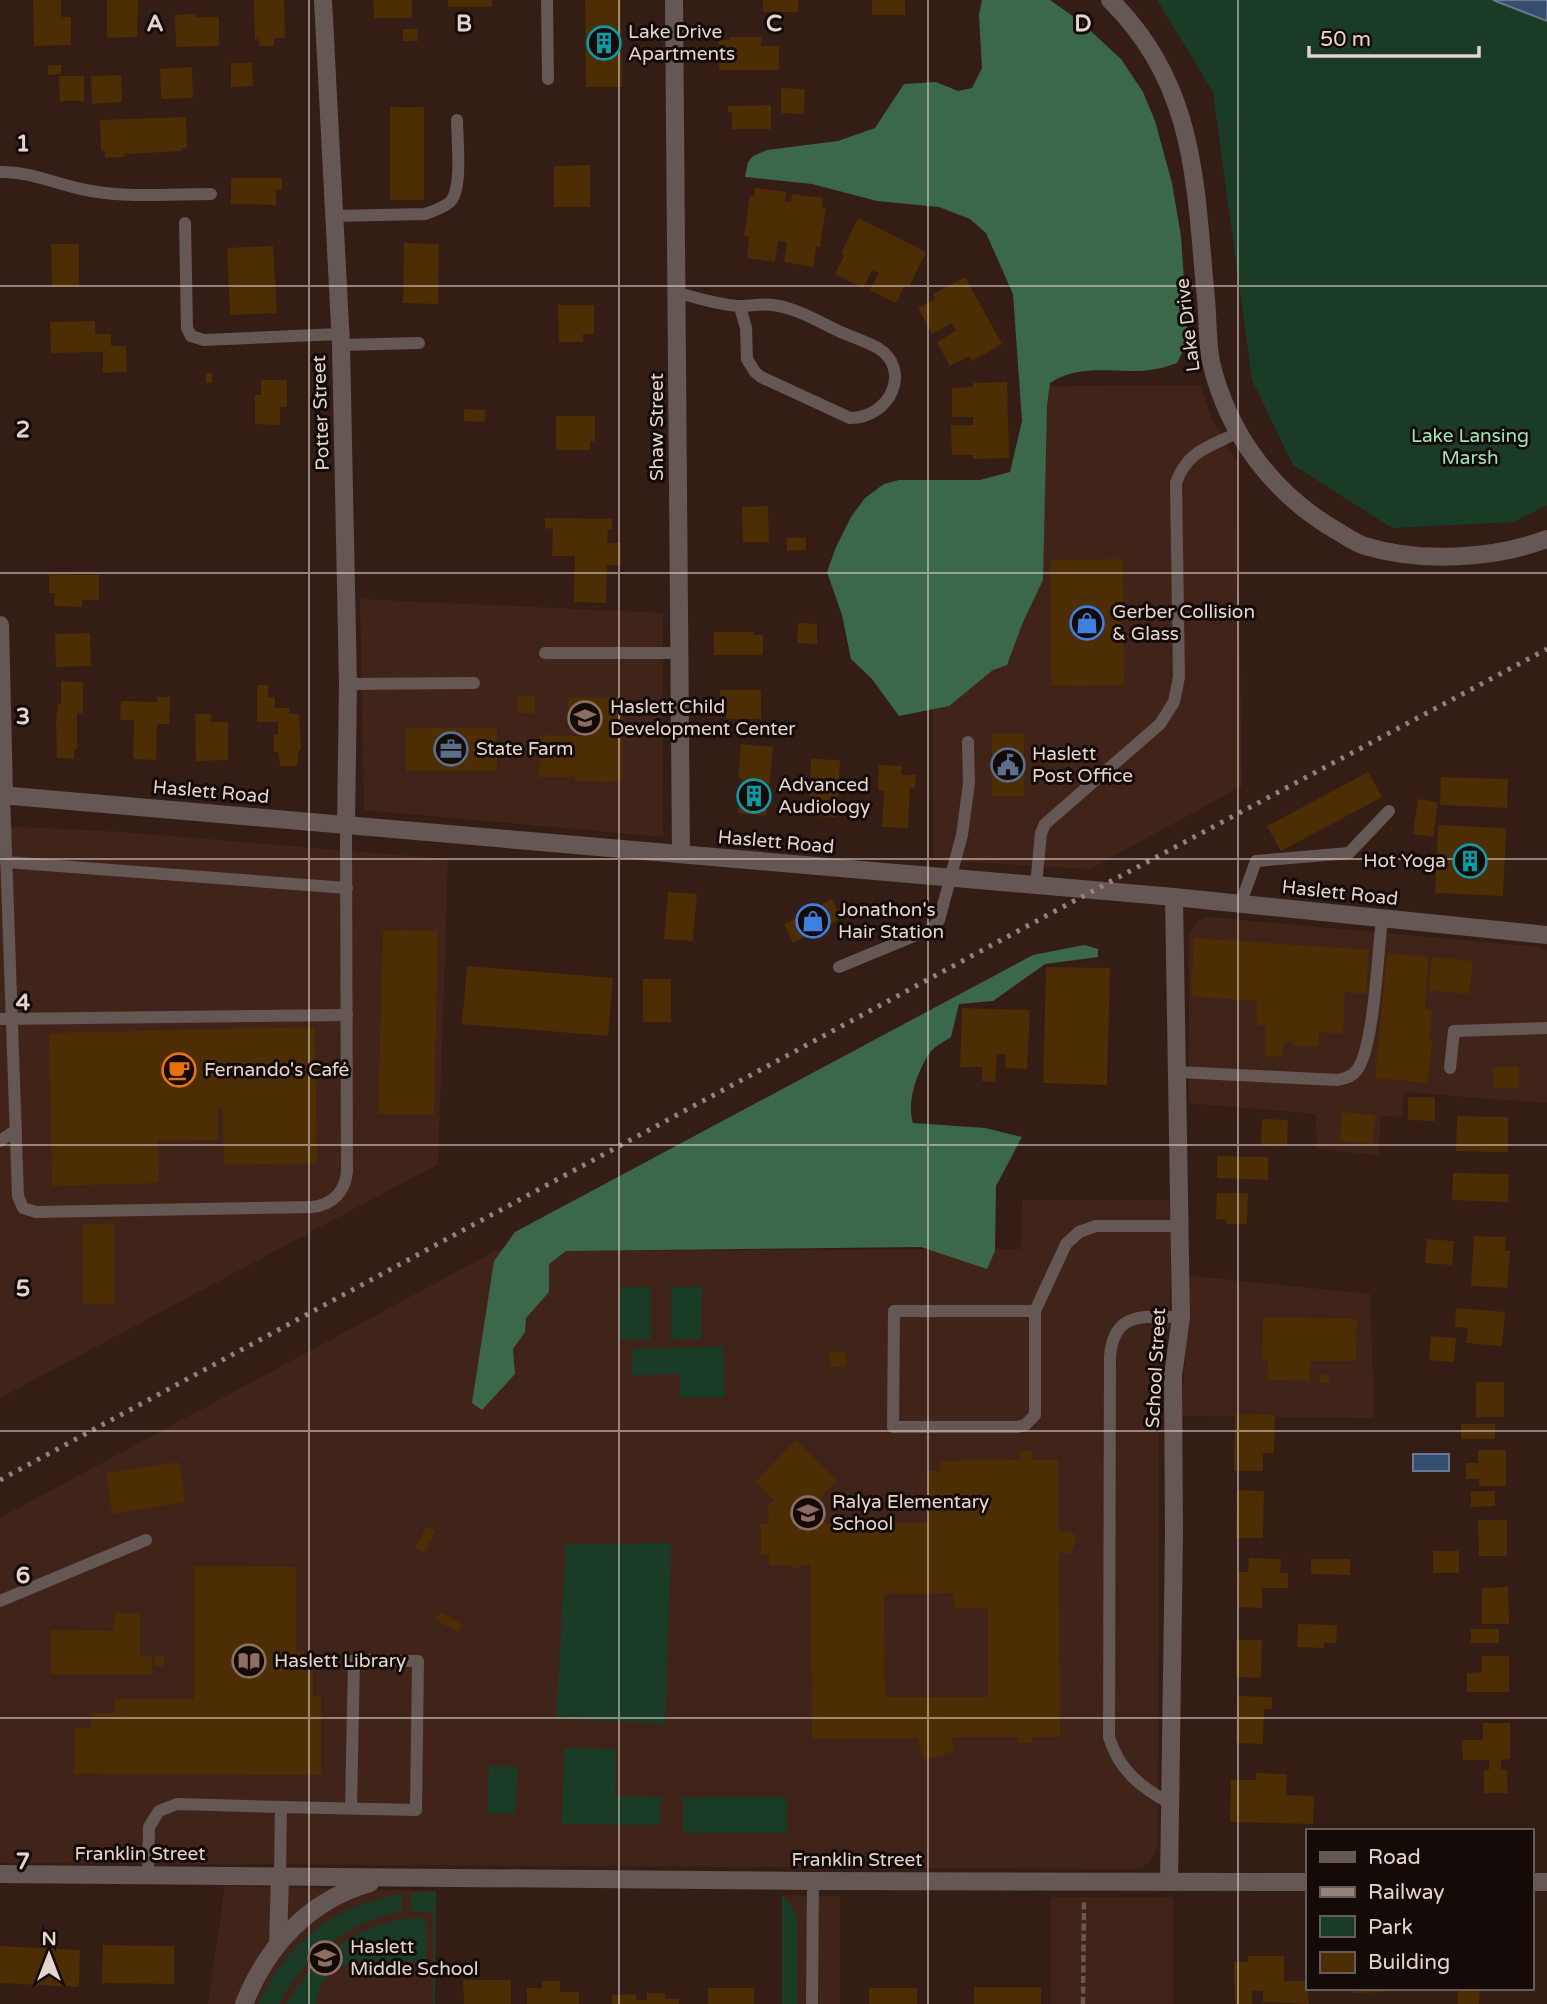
<svg xmlns="http://www.w3.org/2000/svg" width="1547" height="2004" viewBox="0 0 1547 2004" font-family="'Varela Round',sans-serif">
<rect width="100%" height="100%" fill="#341d15"/>
<g fill="#412419">
<path d="M1200 385 1212 420 1237 461 1242 786 1090 869 933 860 932 493H1042V386Z"/>
<path d="M360 599 663 613V837L364 810Z"/>
<path d="M0 826 123 832 448 859 438 1164 0 1398Z"/>
<path d="M1208 917 1539 947 1545 950 1547 952V1103L1404 1092 1402 1117 1381 1116 1378 1155 1317 1149 1316 1114 1189 1103V934L1197 921Z"/>
<path d="M1022 1200H1171L1170 1318 1159 1376 1158 1847 1149 1862 1142 1867 1134 1869 0 1863V1518L495 1251 1021 1249Z"/>
<path d="M1191 1276 1370 1294 1374 1418 1181 1416Z"/>
<path d="M225 1886 436 1891 435 2004H208Z"/>
<path d="M782 1895 840 1896V2004H782Z"/>
<rect x="1051" y="1897" width="122" height="107"/>
</g>
<g fill="#1a3b26">
<path d="M1157 0H1493L1547 21V505L1514 522 1392 528 1293 465 1252 380 1213 92Z"/>
<path d="M620 1287H651V1340L620 1339Z"/>
<path d="M671 1287H702L701 1340 671 1339Z"/>
<path d="M724 1346 725 1397 680 1398 679 1374 632 1375V1349Z"/>
<path d="M671 1543 665 1724 556 1718 566 1544Z"/>
<path d="M564 1748 616 1749 615 1796 661 1797 660 1825 562 1824Z"/>
<path d="M489 1766 518 1767 515 1814 487 1813Z"/>
<rect x="683" y="1797" width="104" height="36"/>
<path d="M436 1891 435 2004H433V1912H414L411 1909V1893Z"/>
<path d="M402 1894V1911C349 1921 303 1957 279 2004H258C288 1942 333 1905 402 1894Z"/>
<path d="M782 1895 791 1904 797 1917V2004H782Z"/>
<path d="M421 1918 427 1924 426 1962C385 1962 323 1948 316 2004H286C315 1956 363 1918 421 1918Z"/>
</g>
<g fill="#3b684a">
<path d="M982 0H1050L1081 22 1121 59 1143 92 1155 121 1172 183 1181 236 1188 341 1177 363C1170 365 1163 368 1156 369 1119 376 1084 361 1050 383L1047 405 1043 580 1023 622 1007 665 993 670 949 706 899 716 872 679 851 659 842 615 827 572 836 547 851 517 865 498 884 484 899 480H980L1010 472 1022 421 1013 294 986 233 970 219 939 207 877 201 812 184 745 177 748 162 753 156 767 150 838 141 875 128 904 84 936 82 958 91 972 88 982 68 979 15Z"/>
<path d="M1084 945 1098 949V957L1045 964 993 1001 959 1004 951 1037C945 1041 937 1045 932 1050 918 1068 906 1102 913 1123L985 1128 1022 1137 996 1186 995 1251 987 1269 921 1247 566 1251 549 1264V1292L526 1318 525 1332 513 1349 515 1374 482 1410 472 1403 494 1261 515 1232 1033 955Z"/>
</g>
<g fill="#354f73" stroke="#6a778e" stroke-width="2">
<path d="M1493 0H1547V21Z"/>
<rect x="1413" y="1454" width="36" height="17"/>
</g>
<g fill="#4c2d04" fill-rule="evenodd">
<path d="M33 0H61V17H71V45L34 46Z"/>
<path d="M107 0H138L137 37 107 38Z"/>
<path d="M254 0H284L285 38H274V46H259V39H255Z"/>
<path d="M373 0H412V18H374Z"/>
<rect x="448" y="0" width="44" height="7"/>
<path d="M585 0H621L622 87H586Z"/>
<rect x="763" y="0" width="35" height="12"/>
<rect x="872" y="0" width="33" height="15"/>
<path d="M196 14V17H219V46L176 47 175 15Z"/>
<path d="M403 29H417L418 41H403Z"/>
<path d="M729 37H761V46H779V70H719V40H729Z"/>
<path d="M231 63H252L253 86 231 87Z"/>
<path d="M48 65H61V74L48 75Z"/>
<path d="M192 67 193 98 161 99 160 69Z"/>
<path d="M121 75 122 102 92 104 91 76Z"/>
<path d="M59 76H84V101H60Z"/>
<path d="M781 88 805 89 804 114 781 113Z"/>
<path d="M771 105V129H732V112L728 113V106Z"/>
<rect x="390" y="107" width="34" height="93"/>
<path d="M186 117 187 148H182V151L124 154 125 157 105 158V151H101L100 120Z"/>
<path d="M590 165V207H554V166Z"/>
<path d="M231 178H282V190H276V205L231 204Z"/>
<path d="M755 188 786 192 785 201 791 202 792 194 823 198 822 207 826 208 820 247H816L813 267 784 262 787 242 778 241 775 262 747 258 749 237 744 236 750 196 754 197Z"/>
<path d="M858 218 926 252 909 287 905 285 896 303 870 290 879 273 872 270 863 288 835 274 844 256 841 254Z"/>
<path d="M404 243 439 244 438 304 403 303Z"/>
<path d="M51 244H79V287H52Z"/>
<path d="M273 246 277 313 230 315 227 248Z"/>
<path d="M965 277 1002 344 972 361 969 356 950 366 937 342 956 331 952 323 932 334 918 308 935 299 933 294Z"/>
<path d="M558 305H594V334H583V342H559Z"/>
<path d="M95 321V334H111V346H126L127 372 103 373V352L51 353 50 322Z"/>
<rect x="206" y="373" width="6" height="10"/>
<path d="M261 380H287V407H280V425L255 424V395H261Z"/>
<path d="M1007 382 1009 458 973 459V455H952L951 425H973V417H952V388L973 387V383Z"/>
<path d="M464 409 485 410V422L464 421Z"/>
<path d="M556 416H595V441H590V450H556Z"/>
<path d="M768 506 769 542H743L742 507Z"/>
<path d="M545 518 612 519V529H608L607 543H621V566L607 565 606 603 574 602 575 556H552L553 529 545 528Z"/>
<path d="M806 537V550L787 551V538Z"/>
<path d="M1123 559 1124 685 1051 686 1050 560Z"/>
<path d="M49 574 99 575V600H82V607L54 606 55 593H49Z"/>
<path d="M798 623 817 624V644L797 643Z"/>
<path d="M714 632H754V635H763V655H714Z"/>
<path d="M90 633 91 666 56 667 55 634Z"/>
<path d="M61 681 83 682V713H77V749H74V759L57 758 56 723 58 704H61Z"/>
<path d="M257 685H268V697H275V708H289V714H299L301 751 299 750 297 766H280L278 752H274V735H278V722H257Z"/>
<path d="M720 690H761V719H726V716H720Z"/>
<rect x="517" y="696" width="18" height="17"/>
<path d="M157 697H170L169 724H157L156 760 133 759 134 720H120L121 701 157 702Z"/>
<path d="M568 697 623 698 622 782 575 781V777H539L540 735 591 736V726L567 725Z"/>
<path d="M195 714H211V722H228V760L196 761Z"/>
<rect x="406" y="728" width="91" height="43"/>
<rect x="992" y="734" width="32" height="62"/>
<path d="M741 744 773 747 766 816 738 813 742 779 738 778Z"/>
<path d="M811 759 840 760 837 817 809 816Z"/>
<path d="M879 765 902 766 901 775H916L915 788H910L908 828 882 827 884 791 878 790Z"/>
<path d="M1368 772 1382 797 1281 851 1267 826Z"/>
<path d="M1441 777 1508 779 1507 808 1440 805Z"/>
<path d="M1418 799 1438 802 1433 837 1413 834Z"/>
<path d="M1438 825 1506 828 1503 896 1435 893Z"/>
<path d="M668 892 697 894 693 941 664 939Z"/>
<path d="M832 899 841 918 793 943 784 924Z"/>
<path d="M383 930 438 931 434 1115 378 1114Z"/>
<path d="M1194 938 1369 950 1366 994 1345 992 1343 1034 1319 1032 1318 1047 1293 1046 1294 1042H1284L1283 1056 1266 1057 1265 1025H1257L1256 1001 1191 996Z"/>
<path d="M1387 953 1428 957 1425 1009 1432 1010 1429 1040H1432L1428 1083 1375 1078Z"/>
<path d="M1432 957 1473 961 1469 994 1429 990Z"/>
<path d="M467 966 613 978 608 1036 462 1024Z"/>
<path d="M1046 967 1110 968 1107 1085 1043 1083Z"/>
<rect x="643" y="979" width="28" height="43"/>
<path d="M962 1008 1030 1010 1027 1069 1005 1068 1006 1054H997L995 1082 982 1081V1067H960Z"/>
<path d="M315 1027 317 1163 224 1165 223 1108H218V1140L158 1141 159 1183 52 1186 49 1033Z"/>
<path d="M1493 1067H1519L1518 1088H1493Z"/>
<path d="M1408 1097H1435V1121L1408 1120Z"/>
<path d="M1342 1112 1375 1115 1373 1144 1340 1141Z"/>
<path d="M1457 1116 1508 1117V1152L1456 1151Z"/>
<path d="M1262 1119 1288 1120 1287 1145 1261 1144Z"/>
<path d="M1217 1156 1268 1157V1180L1217 1178Z"/>
<path d="M1453 1173 1509 1174 1508 1202 1452 1200Z"/>
<path d="M1217 1193H1248L1247 1224H1226V1220L1216 1219Z"/>
<path d="M82 1224H114V1304H83Z"/>
<path d="M1474 1236 1506 1237 1505 1251H1510L1507 1288 1471 1286Z"/>
<path d="M1427 1239 1454 1241 1452 1265 1425 1263Z"/>
<path d="M1456 1308 1505 1312 1502 1346 1466 1343 1468 1328 1455 1327Z"/>
<path d="M1263 1317 1357 1319 1356 1361H1310V1381L1267 1380 1268 1360H1262Z"/>
<path d="M1431 1336 1456 1338 1454 1362 1429 1360Z"/>
<path d="M830 1351 846 1352V1367H830Z"/>
<path d="M1320 1374 1330 1375 1329 1383H1320Z"/>
<rect x="1476" y="1382" width="28" height="35"/>
<path d="M1235 1414 1275 1415 1274 1453H1263V1471H1234Z"/>
<rect x="1461" y="1424" width="34" height="15"/>
<path d="M796 1440 837 1481 818 1500 824 1506 810 1523H927V1471H941L940 1461 1020 1460V1451H1032L1033 1460H1058V1530L1077 1535 1071 1555 1059 1552 1060 1737H1032V1743H1018V1737H951L955 1751 924 1760 918 1738 812 1739 810 1565H801L796 1570 791 1565H769V1555H761V1524H769L768 1506 774 1500 755 1482ZM954 1593V1609L988 1608V1697H885L884 1594Z"/>
<path d="M1478 1450H1506V1486H1479V1479H1466V1463H1478Z"/>
<path d="M179 1462 185 1502 112 1514 106 1473Z"/>
<path d="M1237 1490 1264 1491 1263 1538H1236Z"/>
<path d="M1471 1491H1495V1506L1471 1507Z"/>
<path d="M1478 1520H1507V1556H1479Z"/>
<path d="M427 1526 436 1531 424 1553 415 1548Z"/>
<rect x="1433" y="1551" width="26" height="22"/>
<path d="M1249 1558 1281 1559 1280 1573H1288V1588H1262V1608L1238 1607 1239 1572H1248Z"/>
<path d="M1311 1559H1350V1575L1311 1574Z"/>
<path d="M194 1566 296 1567V1651H304V1671H313V1696H321V1775L74 1774V1728H91V1713H115V1699H194Z"/>
<path d="M1508 1587 1509 1624H1482V1588Z"/>
<path d="M441 1612 462 1624 458 1632 436 1620Z"/>
<path d="M114 1613H140V1656H152V1674H51V1630L114 1631Z"/>
<path d="M1298 1624 1337 1625 1336 1643H1324V1648L1297 1647Z"/>
<rect x="1471" y="1629" width="28" height="14"/>
<path d="M1236 1640H1262L1261 1678 1236 1677Z"/>
<rect x="155" y="1656" width="9" height="10"/>
<path d="M1482 1656H1509V1692H1467V1673L1482 1672Z"/>
<path d="M1237 1696 1272 1697V1709H1264L1263 1744 1236 1743Z"/>
<path d="M1483 1723H1510V1759L1501 1760V1770H1507L1508 1793H1484V1770H1489V1760H1463L1462 1740H1483Z"/>
<path d="M1256 1773 1287 1774 1286 1795 1314 1796 1313 1824 1230 1822 1231 1780H1256Z"/>
<path d="M103 1945 174 1946V1984L102 1983Z"/>
<path d="M0 1946 80 1950 79 1987 0 1983Z"/>
<path d="M1248 1956H1284V1981H1307L1309 2004 1263 2002V1991H1252V2004H1235L1234 1962H1248Z"/>
<path d="M463 1980H511V2004H464Z"/>
<path d="M542 1981H560V1992H579V2004H527V1988H542Z"/>
<rect x="974" y="1987" width="67" height="17"/>
<rect x="708" y="1988" width="46" height="16"/>
<rect x="869" y="1988" width="48" height="16"/>
<path d="M1353 1988H1385V1992L1353 1993Z"/>
<path d="M1458 1988H1480L1479 2004H1458Z"/>
<path d="M647 1993H665V1999H679V2004H612V1995L636 1994V2000H647Z"/>
</g>
<g fill="none" stroke-linecap="round" stroke-linejoin="round">
<path stroke="#6c5750" stroke-width="4.5" stroke-dasharray="7 3.5" stroke-linecap="butt" d="M1083 2004 1084 1900"/>
<g stroke="#645754" stroke-width="12">
<path d="M547 0 548 79"/>
<path d="M0 172C33 171 59 186 91 191 130 198 172 194 211 194"/>
<path d="M334 216 425 214C434 211 443 208 450 202 463 189 457 139 457 120"/>
<path d="M185 223 187 328 191 336 204 340 340 334"/>
<path d="M677 293C696 297 722 306 741 306 752 306 762 303 773 305 797 308 821 323 843 333 855 338 867 342 878 348 912 369 891 418 850 418L761 377 755 372 747 359 746 328 740 307"/>
<path d="M341 345 419 343"/>
<path d="M545 653H680"/>
<path d="M348 684 474 683"/>
<path d="M4 795 18 1196 23 1208 36 1212 312 1207C332 1205 345 1192 347 1172L346 825"/>
<path d="M6 862 347 888"/>
<path d="M1036 885 1041 833 1045 824 1160 724 1174 702 1179 677 1176 483C1187 451 1209 447 1237 433"/>
<path d="M1240 905 1256 861 1349 853 1389 811"/>
<path d="M839 967 931 929 939 920 962 835 969 783 968 742"/>
<path d="M0 1019 347 1015"/>
<path d="M1450 1068 1454 1031 1547 1028"/>
<path d="M1178 1072 1337 1080C1345 1079 1352 1077 1357 1070 1374 1048 1378 950 1382 919"/>
<path d="M0 1141 16 1130"/>
<path d="M1035 1311H894L893 1427H1017L1025 1425 1035 1415V1311L1066 1244 1079 1232 1096 1226H1180"/>
<path d="M0 1601 146 1540"/>
<path d="M1171 1804C1141 1787 1119 1771 1109 1737L1110 1356C1114 1310 1145 1317 1181 1317"/>
<path d="M148 1875 149 1827 159 1811 177 1804 281 1807"/>
<path d="M280 1876 281 1807 416 1810 418 1661 354 1660 351 1808"/>
<path d="M812 2004 813 1881"/>
</g>
<g stroke="#645754" stroke-width="18">
<path d="M323 0 341 345 348 684 346 825"/>
<path d="M674 0 681 854"/>
<path d="M0 625 4 795"/>
<path d="M0 1874 813 1881 1307 1882"/>
<path d="M1169 1882 1174 1535 1173 1376 1181 1317 1174 897"/>
<path d="M1531 1882H1547"/>
<path d="M278 1943 280 1876"/>
<path d="M244 2004C267 1946 309 1900 370 1883"/>
</g>
<g stroke="#645754" stroke-width="18">
<path d="M1110 0C1197 85 1195 186 1206 299 1208 320 1207 342 1211 362 1228 434 1273 494 1337 531 1346 536 1355 543 1365 546 1420 563 1494 559 1547 539"/>
<path d="M0 795 1174 897 1547 935"/>
</g>
<path stroke="#94817a" stroke-width="5" stroke-dasharray="3.5 7" stroke-linecap="butt" d="M0 1480 1042 918 1547 649"/>
</g>
<path fill="none" stroke="#e4d4ce" stroke-width="2" stroke-opacity="0.55" d="M309 0V2004M619 0V2004M928 0V2004M1238 0V2004M0 286H1547M0 573H1547M0 859H1547M0 1145H1547M0 1431H1547M0 1718H1547"/>
<defs>
<symbol id="building-ring" viewBox="-11 -11 22 22"><circle r="9.5" fill="#140a07" stroke="#0f9aa8" stroke-width="1.5"/><path d="M-4-6H4V6H1V3H-1V6H-4ZM-2.5-4.3h1.7v1.8h-1.7ZM.8-4.3h1.7v1.8H.8ZM-2.5-1h1.7V.8h-1.7ZM.8-1h1.7V.8H.8Z" fill="#0f9aa8"/></symbol>
<symbol id="shop-ring" viewBox="-11 -11 22 22"><circle r="9.5" fill="#140a07" stroke="#3f7fe0" stroke-width="1.5"/><path d="M-5-2.5h2.3a2.7 3.5 0 0 1 5.4 0H5L5.5 6h-11ZM-1.5-2.5h3a1.5 2.3 0 0 0-3 0Z" fill="#3f7fe0"/></symbol>
<symbol id="school-ring" viewBox="-11 -11 22 22"><circle r="9.5" fill="#140a07" stroke="#8d6e63" stroke-width="1.5"/><path d="M0-5L7-2L0 1L-7-2ZM-4 1L0 2.5L4 1V4Q0 6-4 4Z" fill="#8d6e63"/></symbol>
<symbol id="office-ring" viewBox="-11 -11 22 22"><circle r="9.5" fill="#140a07" stroke="#5c6f8a" stroke-width="1.5"/><path d="M-6-3h4V-5.5h4V-3h4V5H-6ZM-1-4.5V-3h2v-1.5ZM-6 0V1H6V0Z" fill="#5c6f8a"/></symbol>
<symbol id="civic-ring" viewBox="-11 -11 22 22"><circle r="9.5" fill="#140a07" stroke="#5c6f8a" stroke-width="1.5"/><path d="M-.6-6.5H3V-4.5H.6V-3L4-1V1h2V6H-6V1h2V-1L-.6-3ZM-1.2 2.5V6h2.4V2.5Z" fill="#5c6f8a"/></symbol>
<symbol id="cafe-ring" viewBox="-11 -11 22 22"><circle r="9.5" fill="#140a07" stroke="#e8710a" stroke-width="1.5"/><path d="M-5.5-4.5H6V0H3Q3 3.5 0 3.5H-2.5Q-5.5 3.5-5.5 0ZM3-3.2v2h1.7v-2ZM-6 4.5H4V6H-6Z" fill="#e8710a"/></symbol>
<symbol id="library-ring" viewBox="-11 -11 22 22"><circle r="9.5" fill="#140a07" stroke="#8d6e63" stroke-width="1.5"/><path d="M-6-4Q-3-5.5-.7-3.5V5Q-3 3-6 4ZM6-4Q3-5.5 .7-3.5V5Q3 3 6 4Z" fill="#8d6e63"/></symbol>
</defs>
<g fill-rule="evenodd">
<use href="#building-ring" x="585" y="24" width="38" height="38"/>
<use href="#shop-ring" x="1068" y="604" width="38" height="38"/>
<use href="#school-ring" x="566" y="699" width="38" height="38"/>
<use href="#office-ring" x="432" y="730" width="38" height="38"/>
<use href="#civic-ring" x="989" y="746" width="38" height="38"/>
<use href="#building-ring" x="735" y="777" width="38" height="38"/>
<use href="#building-ring" x="1451" y="842" width="38" height="38"/>
<use href="#shop-ring" x="794" y="902" width="38" height="38"/>
<use href="#cafe-ring" x="160" y="1051" width="38" height="38"/>
<use href="#school-ring" x="789" y="1494" width="38" height="38"/>
<use href="#library-ring" x="230" y="1642" width="38" height="38"/>
<use href="#school-ring" x="306" y="1939" width="38" height="38"/>
</g>
<g text-anchor="middle" dominant-baseline="central" stroke-width="6" stroke-linejoin="round" paint-order="stroke">
<g font-size="19" fill="#e4d4ce" stroke="#140a07" text-anchor="start">
<text x="628" y="32">Lake Drive<tspan x="628" dy="22">Apartments</tspan></text>
<text x="1112" y="612">Gerber Collision<tspan x="1112" dy="22">&amp; Glass</tspan></text>
<text x="610" y="707">Haslett Child<tspan x="610" dy="22">Development Center</tspan></text>
<text x="476" y="749">State Farm</text>
<text x="1032" y="754">Haslett<tspan x="1032" dy="22">Post Office</tspan></text>
<text x="778" y="785">Advanced<tspan x="778" dy="22">Audiology</tspan></text>
<text x="1446" y="861" text-anchor="end">Hot Yoga</text>
<text x="838" y="910">Jonathon's<tspan x="838" dy="22">Hair Station</tspan></text>
<text x="204" y="1070">Fernando's Café</text>
<text x="832" y="1502">Ralya Elementary<tspan x="832" dy="22">School</tspan></text>
<text x="274" y="1661">Haslett Library</text>
<text x="350" y="1947">Haslett<tspan x="350" dy="22">Middle School</tspan></text>
</g>
<g font-size="19" fill="#e4d4ce" stroke="#140a07">
<text transform="translate(1188 325) rotate(-97)">Lake Drive</text>
<text transform="translate(321 413) rotate(-92)">Potter Street</text>
<text transform="translate(657 427) rotate(-90)">Shaw Street</text>
<text transform="translate(211 792) rotate(5)">Haslett Road</text>
<text transform="translate(776 842) rotate(5)">Haslett Road</text>
<text transform="translate(1340 893) rotate(6)">Haslett Road</text>
<text transform="translate(1156 1368) rotate(-87)">School Street</text>
<text x="140" y="1854">Franklin Street</text>
<text x="857" y="1860">Franklin Street</text>
</g>
<g font-size="19" fill="#9ce3b2" stroke="#140a07">
<text x="1470" y="436">Lake Lansing<tspan x="1470" dy="22">Marsh</tspan></text>
</g>
</g>
<g font-size="23" text-anchor="middle" font-weight="bold" fill="#e4d4ce" stroke="#140a07" stroke-width="6" stroke-linejoin="round" paint-order="stroke">
<text x="155" y="31">A</text>
<text x="464" y="31">B</text>
<text x="774" y="31">C</text>
<text x="1083" y="31">D</text>
<text x="23" y="151">1</text>
<text x="23" y="437">2</text>
<text x="23" y="724">3</text>
<text x="23" y="1010">4</text>
<text x="23" y="1296">5</text>
<text x="23" y="1583">6</text>
<text x="23" y="1869">7</text>
</g>
<rect x="1306" y="1829" width="228" height="161" fill="#140a07" stroke="#675b57" stroke-width="2"/>
<rect x="1320" y="1852" width="35" height="10" fill="#645754" stroke="#675b57" stroke-width="2"/>
<text x="1368" y="1864" font-size="21" fill="#e4d4ce">Road</text>
<rect x="1320" y="1887" width="35" height="10" fill="#94817a" stroke="#675b57" stroke-width="2"/>
<text x="1368" y="1899" font-size="21" fill="#e4d4ce">Railway</text>
<rect x="1320" y="1916" width="35" height="21" fill="#1a3b26" stroke="#675b57" stroke-width="2"/>
<text x="1368" y="1934" font-size="21" fill="#e4d4ce">Park</text>
<rect x="1320" y="1952" width="35" height="21" fill="#4c2d04" stroke="#675b57" stroke-width="2"/>
<text x="1368" y="1969" font-size="21" fill="#e4d4ce">Building</text>
<g transform="translate(49 1955)" stroke="#140a07" stroke-width="5" paint-order="stroke">
<path d="M0-5L12 26L0 18L-12 26Z" fill="#e4d4ce"/>
<text y="-10" font-size="19" font-weight="bold" text-anchor="middle" fill="#e4d4ce">N</text>
</g>
<path d="M1309 46v10h170v-10" fill="none" stroke="#e4d4ce" stroke-width="3.5"/>
<text x="1320" y="46" font-size="21" fill="#e4d4ce" stroke="#140a07" stroke-width="5" paint-order="stroke">50 m</text>
</svg>
